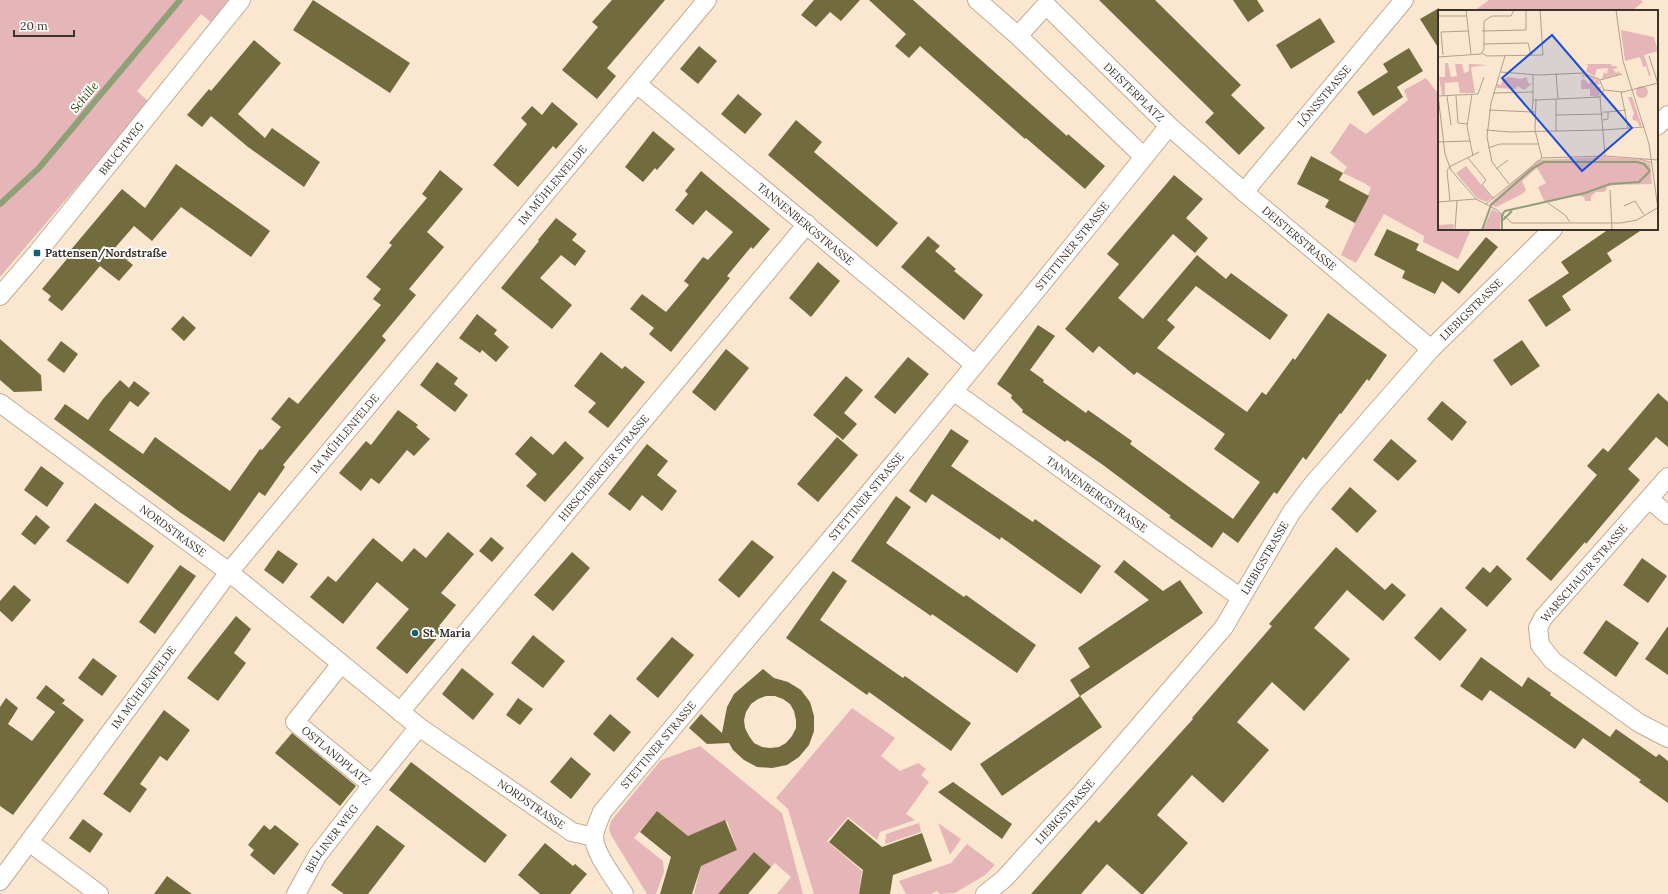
<svg xmlns="http://www.w3.org/2000/svg" width="1668" height="894" viewBox="0 0 1668 894" font-family="Lora,serif">
<rect width="100%" height="100%" fill="#fbe7cf"/>
<g fill="#e6b5b7">
<path d="M0 0H233L213 24 201 14 137 91 149 102 0 277Z"/>
<path d="M1489 0H1641L1643 2 1632 11H1474Z"/>
<path d="M1426 78 1436 91 1439 89V229H1471L1458 259 1423 242 1424 236 1384 214 1356 263 1341 255 1371 188 1366 184 1343 173 1347 167 1330 153 1350 123 1366 134 1408 100 1404 90Z"/>
<path d="M852 708 895 738 881 756 900 771 918 763 926 769 921 775 929 782 906 814 915 820 880 832 877 840 848 817 827 841 862 871 859 894H814L788 809 776 798Z"/>
<path d="M700 746 782 813 803 894H777L791 877 775 863 771 867 754 852 718 894H694L701 866 737 850 727 821 688 836 657 811 634 838 663 861 664 872 656 894H647L611 835 609 829 611 821 661 760Z"/>
<path d="M919 823 921 832 885 844 886 834Z"/>
<path d="M938 823 961 839 950 855Z"/>
<path d="M967 844 995 865 985 875 955 893 940 894 937 891 931 894H906L899 881 951 863Z"/>
</g>
<g fill="none" stroke-linecap="round" stroke-linejoin="round">
<path stroke="#8da076" stroke-width="6" d="M0 204 39 168 180 0"/>
</g>
<g fill="#726b3e" fill-rule="evenodd">
<path d="M313 0 410 63 390 93 293 30Z"/>
<path d="M612 0H665L607 68 616 76 597 99 562 70 598 27 592 22Z"/>
<path d="M814 0H860L841 21 830 12 816 27 801 15Z"/>
<path d="M869 0H913L1067 136 1068 134 1105 166 1085 189 1026 138 1025 139 920 46 909 58 895 46 906 34Z"/>
<path d="M1099 0H1155L1241 85 1231 95 1265 128 1239 155 1205 122 1214 113Z"/>
<path d="M1233 0H1257L1264 11 1248 22Z"/>
<path d="M1439 8V49L1420 19Z"/>
<path d="M1320 18 1335 42 1291 69 1276 45Z"/>
<path d="M254 40 281 63 238 114 265 138 272 128 320 162 304 187 248 147 211 116 202 127 187 115 209 89 211 91Z"/>
<path d="M699 46 717 61 698 84 680 69Z"/>
<path d="M1409 48 1423 71 1397 87 1403 97 1373 116 1357 92 1388 72 1383 64Z"/>
<path d="M738 94 762 114 745 134 721 114Z"/>
<path d="M552 102 578 124 556 149 553 146 518 187 493 165 527 124 521 118 532 106 542 115Z"/>
<path d="M796 120 822 142 814 152 898 223 877 247 768 155Z"/>
<path d="M653 131 675 149 657 170 655 168 643 182 625 167Z"/>
<path d="M1311 156 1343 173 1339 180 1369 196 1355 223 1325 207 1329 200 1297 184Z"/>
<path d="M176 164 270 231 251 257 181 207 152 241 134 226 114 249 133 265 119 281 100 266 62 311 48 300 51 296 42 289 71 254 69 252 122 189 145 208Z"/>
<path d="M440 170 463 189 427 232 444 247 409 289 416 295 382 336 386 340 283 465 285 467 265 496 259 492 224 542 181 513 54 419 65 404 88 420 103 399 120 380 129 388 134 381 150 393 138 407 130 401 109 430 143 454 155 437 230 491 260 449 262 450 281 427 271 419 289 397 298 404 381 305 373 299 381 289 366 277 392 245 389 243 427 198 422 194Z"/>
<path d="M701 171 770 229 753 249 751 247 727 276 730 278 671 352 649 334 654 328 630 309 642 294 666 312 689 285 684 281 703 257 708 260 733 232 706 210 693 225 675 210 688 194 685 191Z"/>
<path d="M1174 175 1203 199 1186 218 1208 238 1195 253 1173 234 1118 298 1143 319 1197 255 1226 279 1231 273 1288 315 1270 340 1196 286 1167 320 1175 327 1157 348 1247 412 1262 392 1266 395 1293 358 1295 360 1328 313 1387 355 1369 381 1367 379 1341 414 1340 413 1306 460 1303 457 1277 494 1274 492 1238 543 1223 532 1212 548 1169 517 1171 516 1103 465 1067 440 1065 442 1022 412 1023 410 1011 398 1012 395 997 384 1038 325 1055 336 1030 370 1044 380 1043 382 1086 413 1088 410 1132 441 1130 444 1233 519 1260 482 1214 449 1225 434 1137 372 1134 375 1099 346 1093 353 1065 329 1119 264 1107 254Z"/>
<path d="M556 218 577 234 572 240 586 251 575 266 561 255 540 278 572 305 552 329 501 288 539 241 538 240Z"/>
<path d="M1387 229 1419 244 1416 250 1458 271 1486 237 1498 247 1459 294 1442 281 1435 294 1402 278 1405 271 1374 255Z"/>
<path d="M1609 229H1643L1607 253 1612 261 1562 296 1571 310 1546 327 1528 300 1569 273 1561 262Z"/>
<path d="M928 236 940 246 935 251 956 269 954 271 983 295 964 320 901 267Z"/>
<path d="M818 262 840 281 811 317 789 298Z"/>
<path d="M477 314 497 330 494 334 509 347 496 362 482 350 480 353 459 338Z"/>
<path d="M183 316 196 328 184 341 171 329Z"/>
<path d="M0 339 41 375 42 391 14 392 0 380Z"/>
<path d="M1522 340 1540 366 1511 386 1493 360Z"/>
<path d="M61 341 78 354 64 373 47 360Z"/>
<path d="M726 349 749 368 715 411 692 392Z"/>
<path d="M601 352 622 369 625 366 645 382 608 428 588 412 596 403 574 386Z"/>
<path d="M908 357 929 374 895 414 874 397Z"/>
<path d="M437 362 458 378 454 384 468 395 455 412 420 385Z"/>
<path d="M846 376 863 390 844 413 857 424 843 440 813 415Z"/>
<path d="M1658 393 1668 402V447L1656 437 1628 469 1640 480 1586 544 1585 542 1551 581 1526 559 1597 475 1587 466 1603 448 1608 452Z"/>
<path d="M1442 401 1467 422 1452 441 1427 419Z"/>
<path d="M398 410 418 425 416 427 430 439 414 456 407 450 379 484 371 478 361 491 339 473 366 441 371 445Z"/>
<path d="M951 429 969 441 951 466 1033 522 1035 519 1101 566 1081 594 1001 537 1000 540 932 494 926 503 909 491Z"/>
<path d="M531 436 553 455 565 441 584 458 545 502 526 486 537 474 515 454Z"/>
<path d="M837 437 858 455 818 502 797 484Z"/>
<path d="M1391 439 1417 461 1398 481 1373 460Z"/>
<path d="M647 444 668 461 657 475 677 491 662 511 642 495 630 511 608 494Z"/>
<path d="M41 466 64 483 47 507 24 490Z"/>
<path d="M1350 487 1377 511 1357 533 1331 509Z"/>
<path d="M896 496 911 507 886 543 964 597 966 595 1036 645 1017 673 932 614 931 616 851 561Z"/>
<path d="M95 503 154 546 128 584 66 541Z"/>
<path d="M36 515 50 527 35 545 21 534Z"/>
<path d="M448 532 474 554 441 593 456 605 439 626 444 630 407 674 376 648 409 609 377 582 343 624 310 597 328 576 336 582 373 538 402 562 414 548 426 558Z"/>
<path d="M491 537 504 548 492 562 479 551Z"/>
<path d="M752 540 774 557 739 598 718 580Z"/>
<path d="M1336 547 1385 590 1392 583 1406 595 1383 621 1347 590 1314 628 1350 659 1304 711 1272 682 1237 722 1269 750 1223 803 1192 775 1157 815 1188 843 1143 894H1141L1107 864 1081 894H1031L1096 820 1099 823 1193 719 1192 718 1272 626 1269 624Z"/>
<path d="M278 550 298 564 283 584 264 570Z"/>
<path d="M572 552 590 568 553 611 534 595Z"/>
<path d="M1642 558 1667 576 1648 603 1623 585Z"/>
<path d="M1124 560 1163 591 1180 580 1203 613 1080 696 1070 680 1090 667 1078 648 1149 600 1114 572Z"/>
<path d="M180 565 196 576 155 634 139 622Z"/>
<path d="M1497 565 1512 579 1487 607 1465 588 1483 567 1490 573Z"/>
<path d="M833 571 847 581 820 620 903 678 905 676 971 723 951 751 869 692 867 695 786 638Z"/>
<path d="M14 585 31 600 12 622 0 611V601Z"/>
<path d="M1441 607 1467 630 1440 661 1414 638Z"/>
<path d="M236 616 251 629 234 653 246 663 218 701 187 678Z"/>
<path d="M1606 620 1639 643 1616 677 1583 653Z"/>
<path d="M1668 626V675L1645 659Z"/>
<path d="M533 635 565 661 543 688 511 663Z"/>
<path d="M672 637 694 655 658 698 636 679Z"/>
<path d="M1481 657 1522 687 1528 677 1551 693 1550 695 1610 737 1616 729 1656 757 1659 754 1668 761V803L1639 782 1641 780 1583 738 1575 749 1490 690 1482 701 1460 686Z"/>
<path d="M93 658 117 676 102 696 78 678Z"/>
<path d="M462 668 494 694 473 720 442 694Z"/>
<path d="M763 669 774 678 788 682 801 690 810 702 814 716V731L809 745 799 757 787 765 772 768 757 767 744 760 733 750 729 743 707 744 689 728 701 714 722 733 727 707 734 694ZM766 696H775L783 699 790 704 794 711 796 720V728L792 736 786 743 779 747 770 748 762 747 754 743 749 736 745 728 744 720 746 712 751 704 758 699Z"/>
<path d="M46 685 65 700 61 705 62 703 84 720 13 815 0 806V707L6 698 18 708 8 724 32 741 55 712 36 698Z"/>
<path d="M1080 696 1102 727 1002 796 980 764Z"/>
<path d="M518 698 533 709 520 725 506 715Z"/>
<path d="M164 710 190 730 167 761 160 756 140 784 147 789 130 813 103 794Z"/>
<path d="M610 714 631 732 614 752 593 734Z"/>
<path d="M292 733 356 786 340 806 275 753Z"/>
<path d="M571 757 591 774 571 799 550 782Z"/>
<path d="M411 762 507 835 485 863 389 790Z"/>
<path d="M953 782 1012 824 1002 839 938 792Z"/>
<path d="M657 811 688 836 725 820 737 850 701 866 692 894H660L671 857 640 832Z"/>
<path d="M83 819 103 834 90 853 69 838Z"/>
<path d="M848 819 882 847 922 833 932 861 893 875 890 894H859L863 870 829 842Z"/>
<path d="M264 825 270 830 275 825 299 844 274 875 250 855 254 850 248 845Z"/>
<path d="M377 825 405 846 368 894H344L331 885Z"/>
<path d="M545 843 573 866 575 864 587 874 570 894H540L518 875Z"/>
<path d="M754 852 771 867 748 894H718Z"/>
<path d="M167 876 192 894H154Z"/>
</g>
<g fill="none" stroke-linecap="round" stroke-linejoin="round">
<defs>
<g id="street">
<path d="M977 0 1018 36 1144 157 1169 126 1046 5 1018 36"/>
<path id="s1" d="M637 84 974 364"/>
<path id="s2" d="M1169 126 1244 192 1431 349"/>
<path d="M1657 126 1668 115"/>
<path id="s3" d="M1244 192 1404 0"/>
<path id="s4" d="M0 296 37 253 241 0"/>
<path id="s5" d="M953 391 1241 598"/>
<path id="s6" d="M0 403 229 572 419 727 572 832 594 837"/>
<path d="M1668 477 1543 618 1538 628 1540 645 1553 661 1639 723 1668 738"/>
<path d="M1649 499 1668 515"/>
<path id="s7" d="M341 664 295 722 372 785 419 727"/>
<path id="s8" d="M400 712 807 224"/>
<path d="M29 842 99 894"/>
<path id="s9" d="M0 881 229 572 707 0"/>
<path id="s10" d="M296 894 317 856 372 785"/>
<path id="s11" d="M624 894C615 879 594 854 594 836 595 828 599 820 602 812 784 595 967 378 1144 157"/>
<path id="s12" d="M985 894 1004 879 1080 795 1224 627 1291 513 1313 484 1431 349 1553 229"/>
</g>
</defs>
<use href="#street" stroke="#bfac95" stroke-width="20"/>
<use href="#street" stroke="#fff" stroke-width="18"/>
</g>
<g fill="#14606d" stroke="#fff" stroke-width="1.5">
<rect x="33" y="249" width="8" height="8" rx="2"/>
<circle cx="415" cy="633" r="4"/>
</g>
<g text-anchor="middle" dominant-baseline="central" stroke-width="4" stroke-linejoin="round" paint-order="stroke">
<g font-size="11" fill="#3c342b" stroke="#fff">
<text transform="translate(1134 92) rotate(44)">DEISTERPLATZ</text>
<text stroke="none"><textPath href="#s3" startOffset="125">LÖNSSTRASSE</textPath></text>
<text stroke="none"><textPath href="#s4" startOffset="191">BRUCHWEG</textPath></text>
<text stroke="none"><textPath href="#s9" startOffset="889">IM MÜHLENFELDE</textPath></text>
<text stroke="none"><textPath href="#s1" startOffset="219">TANNENBERGSTRASSE</textPath></text>
<text stroke="none"><textPath href="#s2" startOffset="172">DEISTERSTRASSE</textPath></text>
<text stroke="none"><textPath href="#s11" startOffset="827">STETTINER STRASSE</textPath></text>
<text stroke="none"><textPath href="#s12" startOffset="763">LIEBIGSTRASSE</textPath></text>
<text stroke="none"><textPath href="#s9" startOffset="565">IM MÜHLENFELDE</textPath></text>
<text stroke="none"><textPath href="#s8" startOffset="318">HIRSCHBERGER STRASSE</textPath></text>
<text stroke="none"><textPath href="#s5" startOffset="177">TANNENBERGSTRASSE</textPath></text>
<text stroke="none"><textPath href="#s11" startOffset="503">STETTINER STRASSE</textPath></text>
<text stroke="none"><textPath href="#s6" startOffset="215">NORDSTRASSE</textPath></text>
<text stroke="none"><textPath href="#s12" startOffset="439">LIEBIGSTRASSE</textPath></text>
<text transform="translate(1584 573) rotate(-49)">WARSCHAUER STRASSE</text>
<text stroke="none"><textPath href="#s9" startOffset="241">IM MÜHLENFELDE</textPath></text>
<text stroke="none"><textPath href="#s11" startOffset="179">STETTINER STRASSE</textPath></text>
<text stroke="none"><textPath href="#s7" startOffset="127">OSTLANDPLATZ</textPath></text>
<text stroke="none"><textPath href="#s6" startOffset="666">NORDSTRASSE</textPath></text>
<text stroke="none"><textPath href="#s12" startOffset="115">LIEBIGSTRASSE</textPath></text>
<text stroke="none"><textPath href="#s10" startOffset="66">BELLINER WEG</textPath></text>
</g>
<g font-size="11" font-weight="bold" fill="#3c342b" stroke="#fff" text-anchor="start">
<text x="45" y="253">Pattensen/Nordstraße</text>
<text x="423" y="633">St. Maria</text>
</g>
<g font-size="12" font-style="italic" fill="#2c4400" stroke="#fff">
<text transform="translate(84 97) rotate(-50)">Schille</text>
</g>
</g>
<g transform="translate(1438 10)">
<rect width="220" height="220" fill="#fbe7cf"/>
<path d="M183 20 216 27 220 41 206 45 213 66H211L208 56 205 57 202 47 187 51ZM7 53H10L13 67 19 66 17 54H24L26 63 31 61V54L50 55 33 57 37 83H22L20 72 7 73V85H4L1 67H7ZM147 54H173L174 56H178L180 58 175 59 178 63 181 61 182 64 164 69 166 62 169 64 170 58 159 59 157 66 148 62 150 55ZM144 64 158 68 153 76 159 68 162 74 155 76 163 77 161 87 152 86V79H143V71L146 69 151 74 154 69 146 66 145 69ZM71 67 82 69 89 67 90 73 94 74 86 80 79 76 78 79 58 78 59 74 63 75 65 69ZM198 82a6 6 0 1 1 12 0a6 6 0 1 1-12 0ZM190 87H194L204 116H201L200 112 194 109 196 103ZM167 147 200 149 212 154 214 174 176 175 168 177 169 179 166 182H158L153 186V191H147L146 187 138 185 107 193 100 177 108 173 99 158 84 171 88 180 84 184 58 197 51 194 100 150ZM28 156 54 188 48 192 39 188 18 163ZM54 199 63 204 62 220H45ZM16 214 15 220H0V215Z" fill="#e6b5b7"/>
<path fill="none" stroke="#8da076" stroke-width="2" d="M65 210 74 201M44 220 53 195 95 158 106 152H199L206 154 212 161M64 220V205L67 201 147 183 172 174 201 172 212 161"/>
<path fill="none" stroke="#af9f8d" stroke-width="1" d="M28 0 33 44M178 0 185 51 211 134 220 199M0 1 1 6H28M44 21 88 20V0M45 34 90 33 93 45M44 43 49 46 105 45 102 0M5 45 3 22 30 21M67 46 53 93 49 127 54 152 71 174M211 46 220 74M0 47 43 44 46 39V11L54 6H73L76 0M63 62 101 65 145 63 161 69 166 80M118 63 120 89M95 65V90M162 70 184 64M166 80 162 87 167 146M166 80 185 82 220 73M183 82 190 118M55 83 95 82M34 84 29 116 35 146M0 85 7 144 13 160 38 189 59 200 74 213H183L199 210 219 198M0 86 40 84 46 67M9 86 13 115M18 86 20 113 29 114M118 89V121M98 90 162 87M51 100 94 102M97 102H94L95 90H98L97 120 104 148M165 102H170V109L165 110M170 102 188 100M118 105 165 104M48 120 72 122 165 120 206 117M0 132 32 131M50 138 62 134H100M30 148 48 170 44 175 55 188M202 149 214 153M11 157 9 161 12 191M11 157 41 142M58 159 70 150M172 180 174 220M0 192 38 189M110 193 127 205 132 212M48 194 104 148 167 146 220 150M186 196 197 191 206 205M17 220 19 191"/>
<path fill="#1d4ed8" fill-opacity="0.15" stroke="#1d4ed8" stroke-width="2" d="M114 25 194 118 144 161 64 68Z"/>
<rect width="220" height="220" fill="none" stroke="#3c342b" stroke-width="2"/>
</g>
<path d="M14 30v6h60v-6" fill="none" stroke="#3c342b" stroke-width="2"/>
<text x="20" y="30" font-size="12" fill="#3c342b" stroke="#ffffff" stroke-width="3" paint-order="stroke">20 m</text>
</svg>
